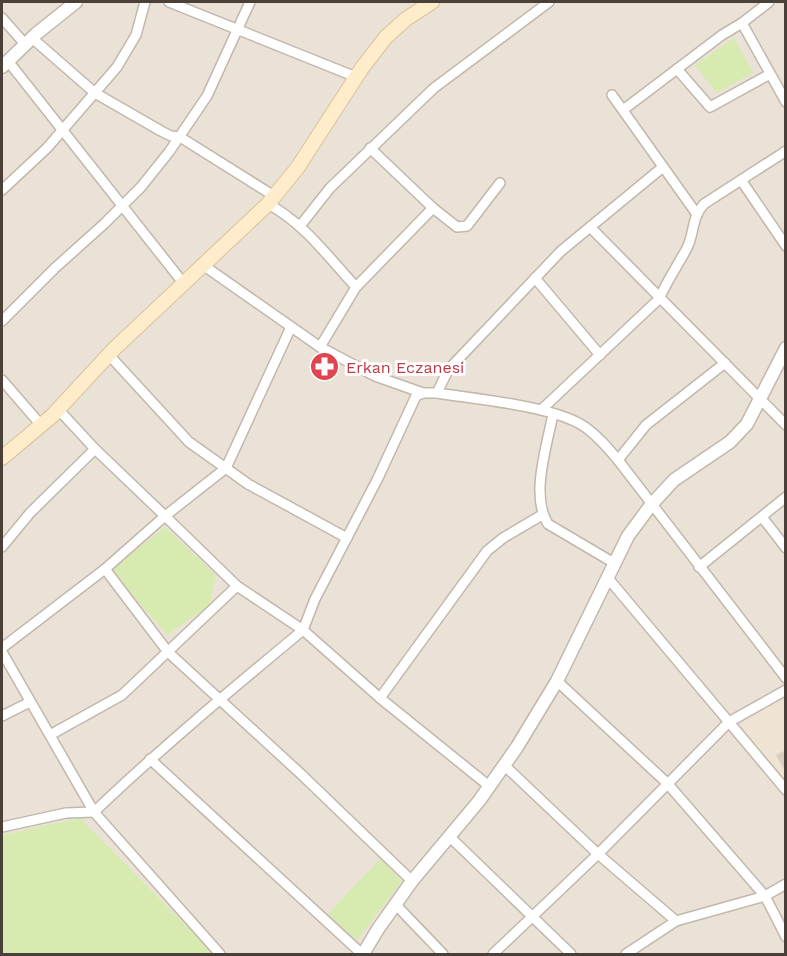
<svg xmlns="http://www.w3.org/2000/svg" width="787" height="956" viewBox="0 0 787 956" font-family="'Work Sans',sans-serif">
<rect width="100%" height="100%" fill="#f5f0ea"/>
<rect fill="#eae2d7" x="2" y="2" width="783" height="952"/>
<path fill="#efe4d3" d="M785 700V779L740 724Z"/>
<g fill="#d7ebb1">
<path d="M734 38 753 73 716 93 695 65Z"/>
<path d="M165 527 216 575 210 605 167 635 111 570Z"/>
<path d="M80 818 211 951 213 954H2V835Z"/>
<path d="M380 859 402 881 357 940 327 915Z"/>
</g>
<path fill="#dbcec1" d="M786 750V773L776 755Z"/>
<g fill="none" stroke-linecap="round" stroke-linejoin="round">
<defs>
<g id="minor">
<path d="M169 2 356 77"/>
<path d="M2 18 25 44"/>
<path d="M742 23 786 102"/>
<path d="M32 38 95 93 161 131 171 136 180 137 274 196"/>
<path d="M8 61 184 284"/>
<path d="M677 69 710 107 770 74"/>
<path d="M612 95 696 213"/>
<path d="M623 110 722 35 742 23 769 2"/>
<path d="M370 148 433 208 457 227 467 226 500 183"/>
<path d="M663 167 561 251 448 370 437 393C475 399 555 406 585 427 598 436 608 448 618 460L786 678"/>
<path d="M741 180 786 246"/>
<path d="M2 190 47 148 117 67 136 35 145 2"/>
<path d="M268 204C304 223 329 258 356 287"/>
<path d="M300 226 330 188 434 88 549 2"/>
<path d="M590 227 786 425"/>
<path d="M203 265 320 347 375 376 423 393"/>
<path d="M535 278 600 355"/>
<path d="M2 321 55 268 104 224 141 187 169 152 207 96 250 2"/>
<path d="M320 347 356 287 433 208"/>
<path d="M109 355 189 442 248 484 347 538"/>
<path d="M2 380 41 425"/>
<path d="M437 393H423L416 396 378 478 315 599 303 630 380 698 489 786"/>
<path d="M541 410 659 299C667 281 678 265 687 248 695 232 691 218 704 204L786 151"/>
<path d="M553 414C547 446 530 496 548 524L614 563"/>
<path d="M618 460 646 425 725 363"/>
<path d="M762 517 786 548"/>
<path d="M2 547 30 513 95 449"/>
<path d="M699 567 786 497"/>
<path d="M105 569 168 652 302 775 412 881"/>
<path d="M607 577 786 790"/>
<path d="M2 648 105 569 165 516 95 449 58 409"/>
<path d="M2 652 94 812 220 954"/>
<path d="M557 681 667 783 765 896 786 937"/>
<path d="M380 698 487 551 503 538 542 515"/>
<path d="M2 716 30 702"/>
<path d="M50 735 122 695 237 586"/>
<path d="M150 759 362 954"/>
<path d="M504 765 598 854 676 921"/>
<path d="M2 827 66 813 94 812C161 748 232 689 303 630L237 586 165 516 226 468 291 327"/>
<path d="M450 837 571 954"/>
<path d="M396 905 443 954"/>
<path d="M493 954 598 854 729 722 786 690"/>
<path d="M626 954 676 921 765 896 786 884"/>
</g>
<g id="tertiary">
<path d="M2 67 36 34 76 2"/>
<path d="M363 954 378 929 412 881 479 801 517 747 557 681 628 536 651 505 674 480 730 442 747 424 786 348"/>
</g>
<path id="secondary" d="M2 458 52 416 114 349 268 204 298 167 362 68 386 37 406 19 432 2"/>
</defs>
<use href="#minor" stroke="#c2b7ab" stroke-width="12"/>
<use href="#tertiary" stroke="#c2b7ab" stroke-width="15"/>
<use href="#secondary" stroke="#dac29a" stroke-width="16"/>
<use href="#minor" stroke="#fff" stroke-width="9"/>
<use href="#tertiary" stroke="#fff" stroke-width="12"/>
<use href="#secondary" stroke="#ffecca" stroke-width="14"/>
</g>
<defs>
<symbol id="pharmacy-disc" viewBox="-11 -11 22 22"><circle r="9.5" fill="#e0444e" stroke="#fff"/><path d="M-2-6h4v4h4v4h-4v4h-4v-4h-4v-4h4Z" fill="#fff"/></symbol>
</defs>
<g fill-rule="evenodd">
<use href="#pharmacy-disc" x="308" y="350" width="33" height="33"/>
</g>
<g text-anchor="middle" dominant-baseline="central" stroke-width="6" stroke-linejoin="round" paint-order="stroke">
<g font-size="16" fill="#be3a42" stroke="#fff" text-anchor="start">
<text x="346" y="367">Erkan Eczanesi</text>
</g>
</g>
<rect width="787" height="956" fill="none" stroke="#4a4037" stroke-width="6"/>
</svg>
